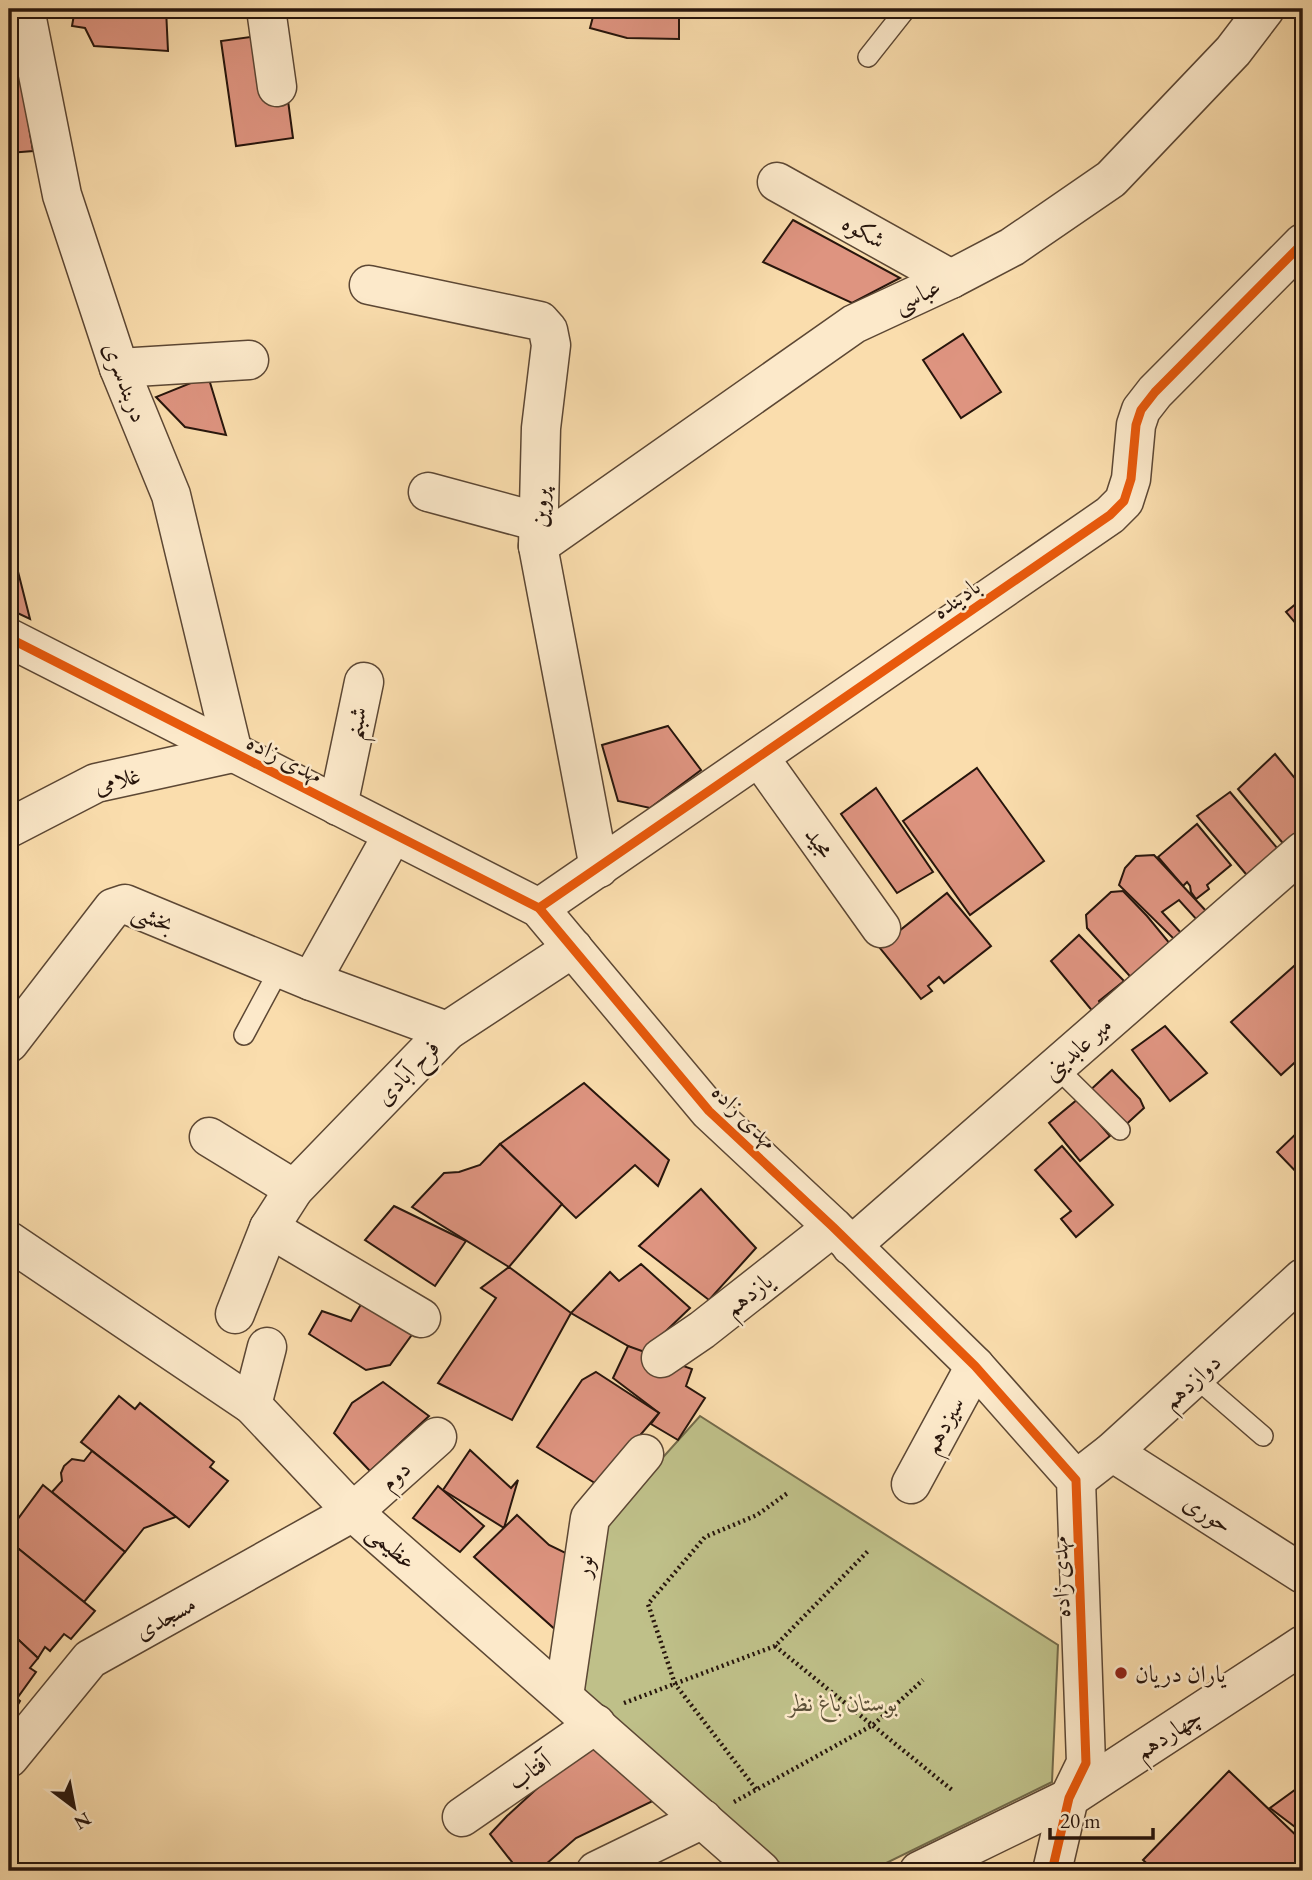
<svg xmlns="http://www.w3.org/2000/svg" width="1312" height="1880" viewBox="0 0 1312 1880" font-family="'EB Garamond',Amiri,serif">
<rect width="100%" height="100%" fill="#faddad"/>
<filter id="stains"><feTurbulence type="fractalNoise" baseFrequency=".00286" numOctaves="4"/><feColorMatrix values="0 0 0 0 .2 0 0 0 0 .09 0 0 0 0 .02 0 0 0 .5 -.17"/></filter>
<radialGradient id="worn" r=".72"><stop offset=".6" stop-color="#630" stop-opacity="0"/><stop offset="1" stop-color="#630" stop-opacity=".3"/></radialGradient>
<path fill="#bfc089" stroke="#736a4a" stroke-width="2" d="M700 1416 1058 1645 1052 1782 870 1871H789L579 1688 604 1523Z"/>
<g fill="#de9480" stroke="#27150c" stroke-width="2">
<path d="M75 9H166L168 51 94 46 85 28 72 26Z"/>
<path d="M595 9H679V39L627 38 590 28Z"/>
<path d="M279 33 293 138 236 146 221 41Z"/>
<path d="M19 66 33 151 9 153V68Z"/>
<path d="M793 220 900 278 852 303 763 262Z"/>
<path d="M963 334 1001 392 961 418 923 360Z"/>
<path d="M208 376 226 435 185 427 156 397Z"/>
<path d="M9 536 30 619 9 609Z"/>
<path d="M1303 598V632L1286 612Z"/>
<path d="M668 726 701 770 650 808 618 801 602 745Z"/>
<path d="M1275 754 1303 788V843L1291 853 1238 789Z"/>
<path d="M977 768 1044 861 970 915 903 821Z"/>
<path d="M876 788 933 872 897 893 841 814Z"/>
<path d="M1230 792 1283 855 1251 880 1197 816Z"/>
<path d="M1197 824 1231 865 1207 885 1209 889 1196 899 1191 892 1190 886 1187 882 1183 886 1158 857Z"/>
<path d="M1154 855 1207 912 1197 920 1179 900 1162 912 1182 934 1175 940 1119 885 1125 868 1136 856Z"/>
<path d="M1123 891 1147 916 1176 951 1135 982 1087 928 1086 915 1111 892Z"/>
<path d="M947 893 991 946 944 983 939 977 928 986 932 991 921 999 879 947Z"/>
<path d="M1079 935 1124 981 1099 1001 1102 1008 1094 1013 1051 961Z"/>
<path d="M1303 958V1055L1281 1075 1231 1022Z"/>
<path d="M1165 1026 1207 1073 1170 1101 1132 1050Z"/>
<path d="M1112 1070 1140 1099 1144 1108 1120 1130 1086 1094Z"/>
<path d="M584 1083 669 1160 658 1186 635 1165 576 1218 500 1144Z"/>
<path d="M1078 1099 1110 1136 1080 1161 1049 1123Z"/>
<path d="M1303 1127V1179L1277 1152Z"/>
<path d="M500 1144 562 1204 509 1267 412 1207 444 1173 459 1172 480 1165Z"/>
<path d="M1062 1146 1113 1205 1076 1237 1061 1219 1071 1211 1035 1170Z"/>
<path d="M701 1189 756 1248 709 1300 639 1246Z"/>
<path d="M394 1206 466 1241 435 1286 365 1240Z"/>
<path d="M641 1264 690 1308 642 1354 571 1313 610 1272 619 1281Z"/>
<path d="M509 1267 571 1313 512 1420 438 1383 496 1298 481 1288Z"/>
<path d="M366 1296 416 1329 390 1365 366 1370 309 1334 322 1311 351 1321Z"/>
<path d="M628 1346 692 1369 686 1386 705 1398 678 1440 651 1424 659 1413 613 1378Z"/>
<path d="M596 1372 659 1413 598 1485 537 1447 582 1380Z"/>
<path d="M383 1382 429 1416 370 1471 334 1433 352 1403Z"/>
<path d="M119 1396 135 1409 140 1403 214 1462 210 1467 228 1481 189 1527 81 1442Z"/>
<path d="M470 1450 511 1488 518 1480 504 1528 443 1490Z"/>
<path d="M92 1451 176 1517 144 1528 125 1552 52 1492 62 1481 61 1473 64 1466 72 1459 84 1461Z"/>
<path d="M43 1485 125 1552 84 1602 9 1541V1531Z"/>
<path d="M438 1486 484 1526 460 1552 413 1518Z"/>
<path d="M517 1515 549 1545 574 1557 558 1632 474 1557Z"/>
<path d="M9 1541 95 1611 71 1639 64 1634 50 1651 45 1647 38 1658 9 1631Z"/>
<path d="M9 1631 38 1658 30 1668 36 1672 18 1697 9 1690Z"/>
<path d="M9 1692 20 1701 9 1720Z"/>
<path d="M603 1742 657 1799 576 1838 538 1871H519L490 1834 507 1816 543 1783Z"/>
<path d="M1229 1771 1303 1842V1865L1297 1871H1155L1143 1860Z"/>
<path d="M1303 1784V1833L1270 1808Z"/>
</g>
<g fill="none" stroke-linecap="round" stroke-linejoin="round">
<defs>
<g id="service">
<path d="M868 57 906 9"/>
<path d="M244 1035 280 968"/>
<path d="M1056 1067 1120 1130"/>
<path d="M1196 1378 1263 1436"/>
</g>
<g id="minor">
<path d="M25 9 62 195 119 368 171 495 233 753"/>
<path d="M266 9 277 87"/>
<path d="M777 182 951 279"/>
<path d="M369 285 540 321 548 330 551 345 541 428 538 546 599 868"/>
<path d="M119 368 249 360"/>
<path d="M428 492 539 522"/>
<path d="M538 546 854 324 951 279 1012 247 1111 179 1233 51 1265 9"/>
<path d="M9 638 539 908 709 1111 833 1227 975 1366 1076 1480 1086 1763 1069 1798 1052 1871"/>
<path d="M759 757 881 928"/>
<path d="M338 806 364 682"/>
<path d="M9 828 96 783 233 753"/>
<path d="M539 908 1110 515 1124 501 1131 479 1136 425 1141 410 1155 392 1303 243"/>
<path d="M311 981 393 834"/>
<path d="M9 1043 113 908 125 904 311 981 447 1031"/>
<path d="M209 1137 294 1189"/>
<path d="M269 1228 421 1318"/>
<path d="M9 1241 252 1405 353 1512 761 1871"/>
<path d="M851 1246 1303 851"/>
<path d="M235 1314 269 1228 294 1189 447 1031 573 948"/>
<path d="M661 1358 702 1330 833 1227"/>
<path d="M252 1405 267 1347"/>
<path d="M1112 1452 1303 1574"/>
<path d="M1076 1480 1112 1452 1303 1278"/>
<path d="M911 1484 975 1366"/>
<path d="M564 1696 590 1518 644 1454"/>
<path d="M9 1758 90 1659 353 1512 437 1437"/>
<path d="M462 1817 596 1724"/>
<path d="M596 1871 703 1819"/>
<path d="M919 1871 1069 1798 1303 1645"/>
</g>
</defs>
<use href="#service" stroke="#5c4734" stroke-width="22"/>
<use href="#minor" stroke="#5c4734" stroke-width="41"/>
<g stroke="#27150c" stroke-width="4.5" stroke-dasharray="2 3.5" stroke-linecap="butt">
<path d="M775 1646 952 1790"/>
<path d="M624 1703 775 1646 869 1550"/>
<path d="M756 1789 675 1684 648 1604 705 1537 757 1515 789 1492"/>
<path d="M734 1802 873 1725 923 1680"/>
</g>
<use href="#service" stroke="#fce9ca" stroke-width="19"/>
<use href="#minor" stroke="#fce9ca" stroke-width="38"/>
<defs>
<g id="cycleway">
<path d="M9 638 539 908 709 1111 833 1227 975 1366 1076 1480 1086 1763 1069 1798 1052 1871"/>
<path d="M539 908 1110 515 1124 501 1131 479 1136 425 1141 410 1155 392 1303 243"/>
</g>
</defs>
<use href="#cycleway" stroke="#fce9ca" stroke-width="13"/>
<use href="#cycleway" stroke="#e8590c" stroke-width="9"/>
</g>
<circle fill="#8f2418" stroke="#fce9ca" stroke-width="2.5" cx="1121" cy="1673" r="7"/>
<g text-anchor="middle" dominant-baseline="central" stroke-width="5" stroke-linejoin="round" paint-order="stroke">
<g font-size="24" fill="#27150c" stroke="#fce9ca">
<text transform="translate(864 231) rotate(29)">شکوه</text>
<text transform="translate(917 295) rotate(-25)">عباسی</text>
<text transform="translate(126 382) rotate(69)">دربندسری</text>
<text transform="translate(539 508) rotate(-88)">پروین</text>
<text transform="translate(956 598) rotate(-35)">بادینده</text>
<text transform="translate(355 723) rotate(-78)">شبنم</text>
<text transform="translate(285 758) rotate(27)">مهدی زاده</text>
<text transform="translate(117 780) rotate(-15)">غلامی</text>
<text transform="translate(820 842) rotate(54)">مجید</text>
<text transform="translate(153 917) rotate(21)">بخشی</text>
<text transform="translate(1077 1048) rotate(-41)">میر عابدینی</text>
<text transform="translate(407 1072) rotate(-46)">فرح آبادی</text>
<text transform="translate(745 1116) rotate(45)">مهدی زاده</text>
<text transform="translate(748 1294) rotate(-38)">یازدهم</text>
<text transform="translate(1191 1381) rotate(-42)">دوازدهم</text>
<text transform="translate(943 1425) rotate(-61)">سیزدهم</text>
<text transform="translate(395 1475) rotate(-42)">دوم</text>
<text transform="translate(1208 1513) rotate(32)">حوری</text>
<text transform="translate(392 1546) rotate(41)">عظیمی</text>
<text transform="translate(583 1566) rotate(-82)">نور</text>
<text transform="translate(1060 1577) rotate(-92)">مهدی زاده</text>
<text transform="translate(165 1617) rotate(-29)">مسجدی</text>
<text transform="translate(1168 1733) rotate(-33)">چهاردهم</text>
<text transform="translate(529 1771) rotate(-35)">آفتاب</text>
</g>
<g font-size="24" fill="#27150c" stroke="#fce9ca" text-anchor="start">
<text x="1135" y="1673">یاران دریان</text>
</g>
<g font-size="24" font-style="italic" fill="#5c5138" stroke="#fce9ca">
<text x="843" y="1702">بوستان باغ نظر</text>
</g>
</g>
<rect width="1312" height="1880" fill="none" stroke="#faddad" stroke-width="35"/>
<rect x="10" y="10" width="1291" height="1859" fill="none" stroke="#27150c" stroke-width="3.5"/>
<rect x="18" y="18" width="1277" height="1845" fill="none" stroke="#27150c" stroke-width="2"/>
<g transform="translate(74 1807) rotate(148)" stroke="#fce9ca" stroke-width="5" paint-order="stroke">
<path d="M0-5L12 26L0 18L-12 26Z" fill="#27150c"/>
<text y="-10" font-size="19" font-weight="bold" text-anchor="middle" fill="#27150c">N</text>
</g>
<path d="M1050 1828v10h103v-10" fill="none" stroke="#27150c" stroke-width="3.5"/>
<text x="1060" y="1828" font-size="21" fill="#27150c" stroke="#fce9ca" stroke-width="5" paint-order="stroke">20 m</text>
<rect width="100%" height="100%" filter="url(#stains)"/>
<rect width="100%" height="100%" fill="url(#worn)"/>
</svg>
